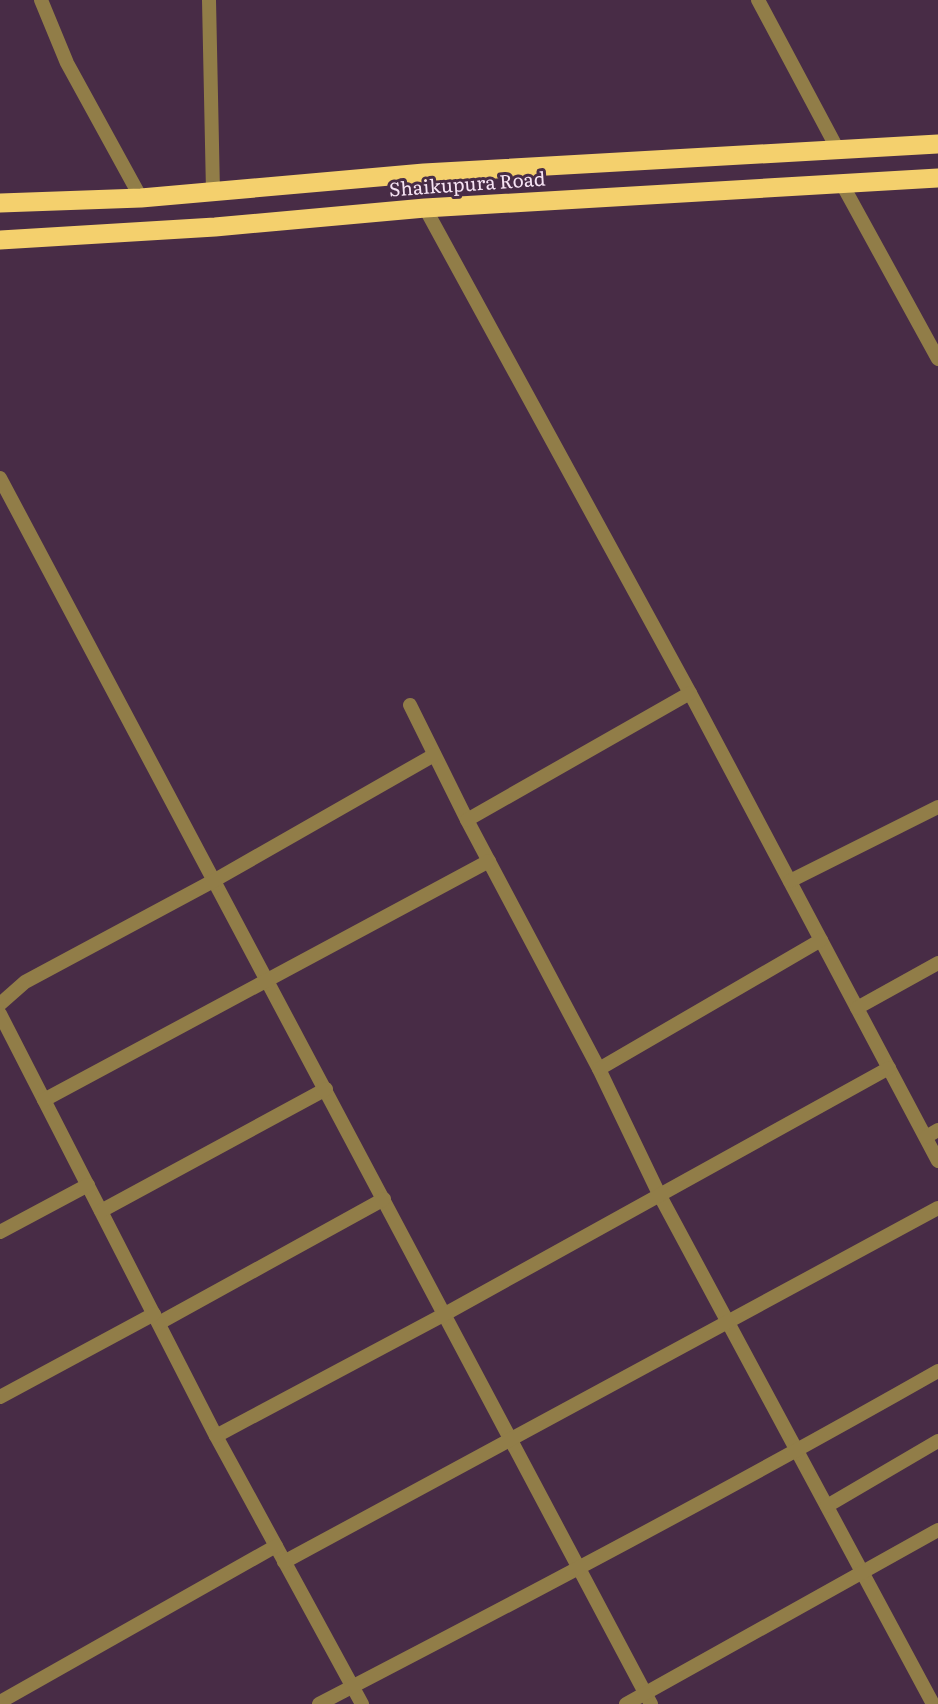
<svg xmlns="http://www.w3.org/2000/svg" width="938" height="1704" viewBox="0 0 938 1704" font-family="Literata,serif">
<rect width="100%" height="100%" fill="#482c46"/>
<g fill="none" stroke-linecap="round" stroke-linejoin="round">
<g stroke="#917d48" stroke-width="14">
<path d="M41 0 67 63 141 198"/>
<path d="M209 0 213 192"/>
</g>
<g stroke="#917d48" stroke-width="14">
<path d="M758 0 838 150"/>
<path d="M842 184 938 359"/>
<path d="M425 208 690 693 938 1161"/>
<path d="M0 478 651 1704"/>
<path d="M410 705 467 820 599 1069 659 1194 933 1704"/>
<path d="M467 820 690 693"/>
<path d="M790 881 938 807"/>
<path d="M0 1004 25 982 215 880 434 755"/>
<path d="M857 1008 938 963"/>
<path d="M0 1014 216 1436 362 1704"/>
<path d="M599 1069 821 940"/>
<path d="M44 1100 489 861"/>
<path d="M926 1137 938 1130"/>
<path d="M101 1211 326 1089"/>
<path d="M0 1232 88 1185"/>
<path d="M159 1323 384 1199"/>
<path d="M0 1397 154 1314"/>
<path d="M216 1436 445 1314 889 1068"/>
<path d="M827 1506 938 1441"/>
<path d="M284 1562 938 1208"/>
<path d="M0 1702 276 1546"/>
<path d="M319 1704C527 1596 734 1487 938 1371"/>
<path d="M626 1704 938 1530"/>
</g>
<g stroke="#f4d06d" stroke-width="19">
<path d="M0 203 141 198 424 173 938 144"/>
<path d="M0 240 215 227 425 208 938 178"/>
</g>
</g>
<g text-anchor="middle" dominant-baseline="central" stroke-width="6" stroke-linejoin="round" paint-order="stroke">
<g font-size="19" fill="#f6e3f4" stroke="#482c46">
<text transform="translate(467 183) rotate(-4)">Shaikupura Road</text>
</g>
</g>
</svg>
